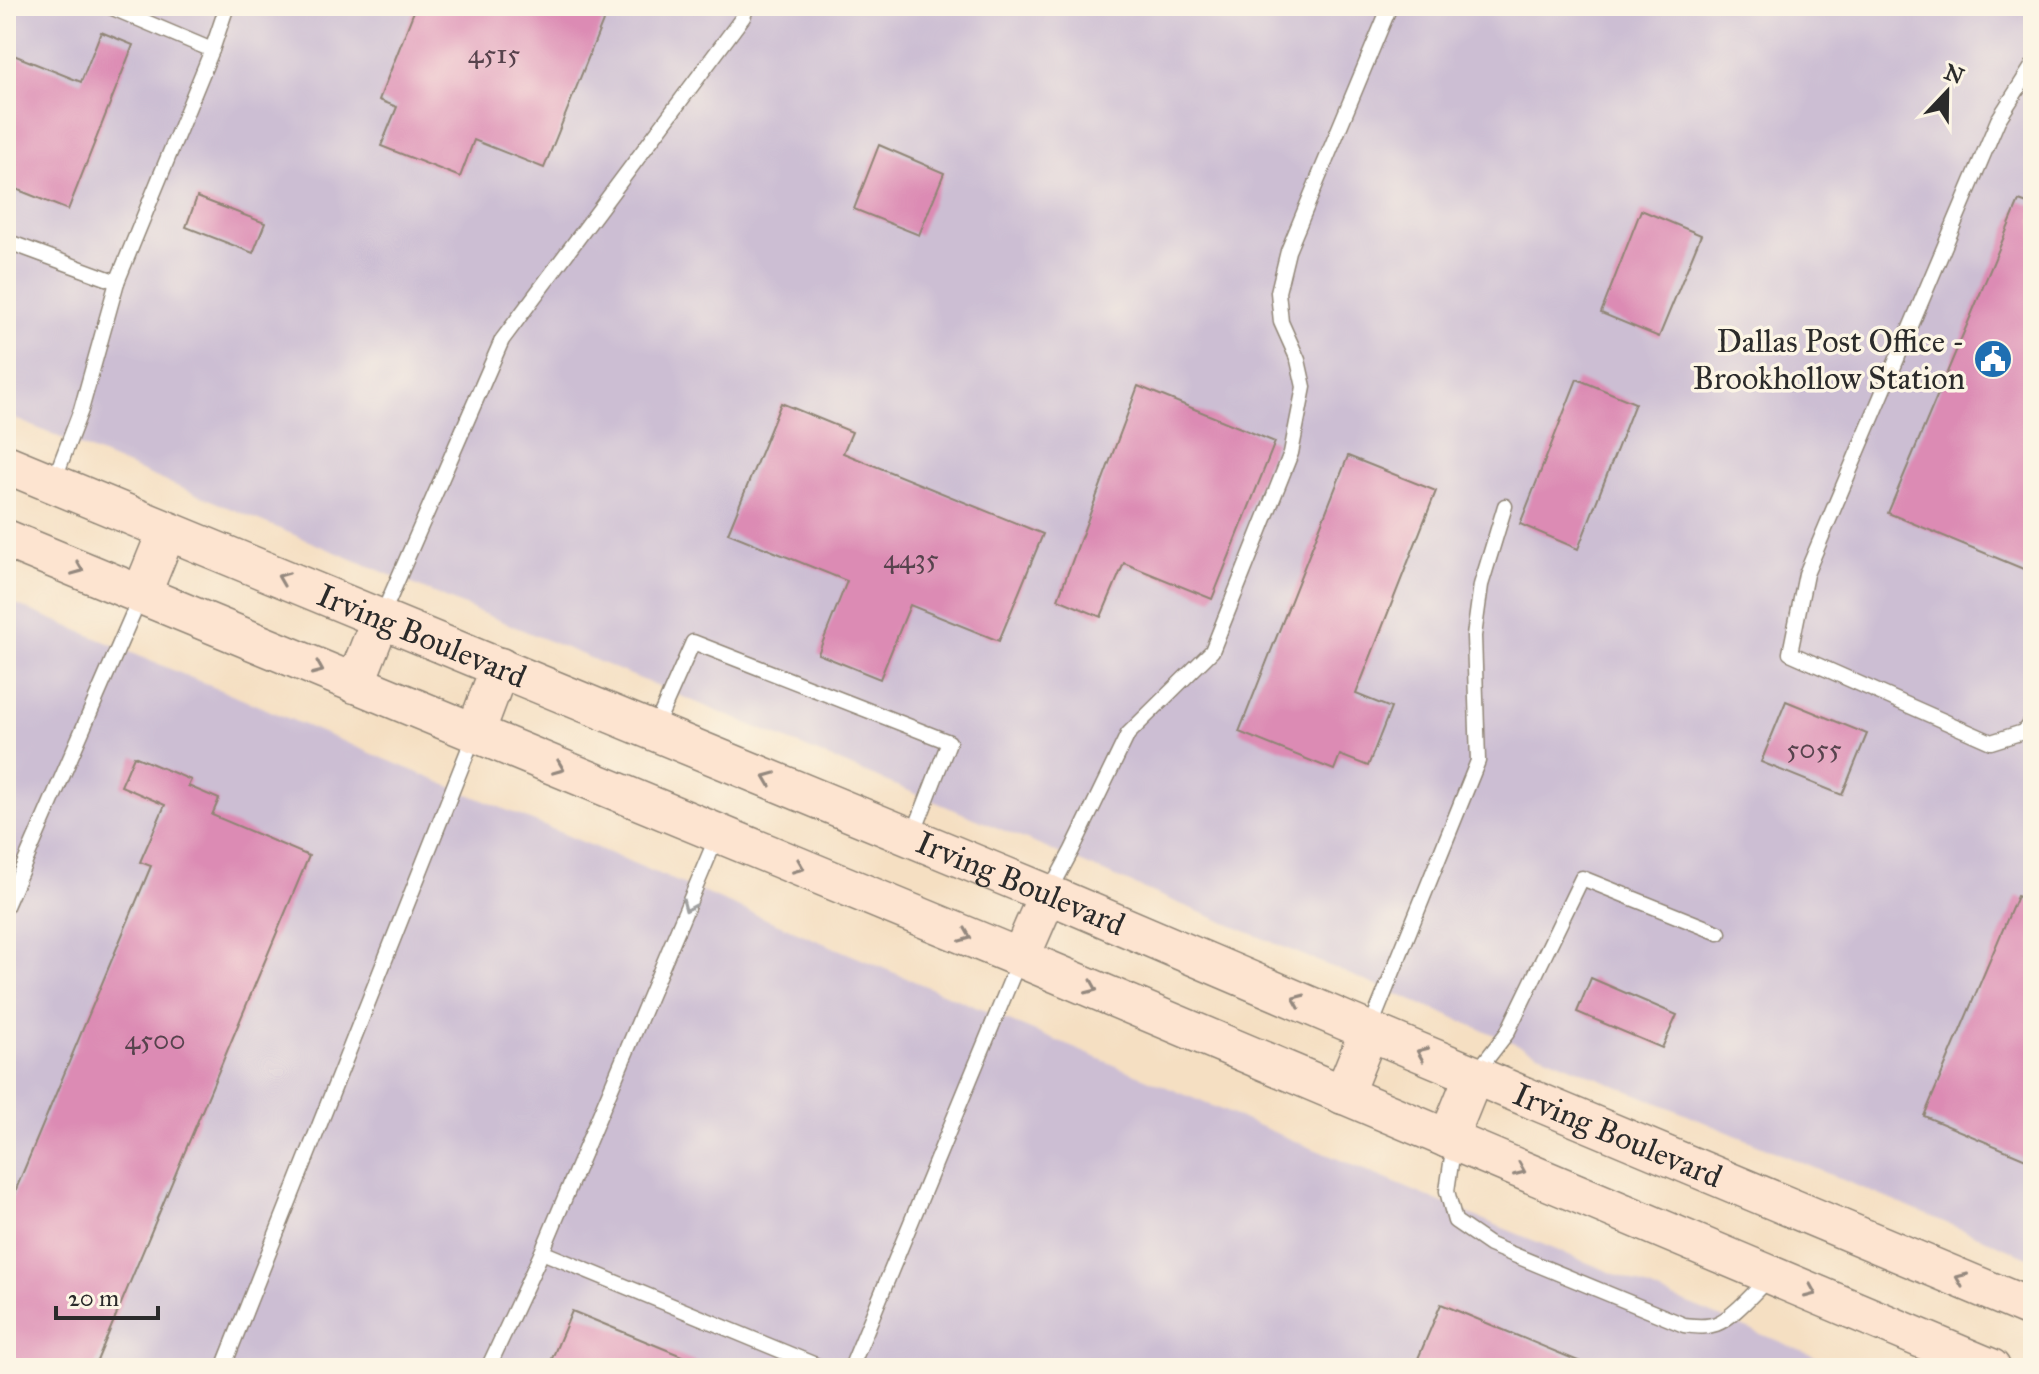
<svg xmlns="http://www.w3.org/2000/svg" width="2039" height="1374" viewBox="0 0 2039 1374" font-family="'IM FELL Great Primer',serif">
<rect width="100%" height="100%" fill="#fcf5e5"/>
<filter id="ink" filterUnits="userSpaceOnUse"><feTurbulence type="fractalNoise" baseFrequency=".0125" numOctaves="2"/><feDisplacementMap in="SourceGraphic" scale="16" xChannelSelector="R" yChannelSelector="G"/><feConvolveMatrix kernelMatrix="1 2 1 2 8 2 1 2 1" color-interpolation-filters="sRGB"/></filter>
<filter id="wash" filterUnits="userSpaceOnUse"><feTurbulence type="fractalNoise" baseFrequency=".006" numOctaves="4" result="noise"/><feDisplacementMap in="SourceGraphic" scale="32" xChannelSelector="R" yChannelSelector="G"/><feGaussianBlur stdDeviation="1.8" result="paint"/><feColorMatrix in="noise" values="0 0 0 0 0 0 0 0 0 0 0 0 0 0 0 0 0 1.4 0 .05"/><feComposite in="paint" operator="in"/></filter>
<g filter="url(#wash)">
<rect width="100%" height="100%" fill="#f5dfc2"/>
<g fill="#ccbed3">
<path d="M6 6H2033V1259L6 415Z"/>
<path d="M6 600 1462 1211 1843 1368H6Z"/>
</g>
<g id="blocks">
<g fill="#dc8bb4">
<path d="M416 6H609L544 168 474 140 460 177 381 146 397 107 379 100Z"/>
<path d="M101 32 133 45 68 210 6 185V52L81 82Z"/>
<path d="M879 145 944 173 919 235 854 209Z"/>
<path d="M197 197 265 223 253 253 186 227Z"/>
<path d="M2019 201 2033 206V573L1888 513Z"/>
<path d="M1641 210 1701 235 1659 337 1601 313Z"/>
<path d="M1577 379 1635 403 1578 549 1520 524Z"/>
<path d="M1138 386 1275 442 1212 599 1124 563 1101 617 1058 599Z"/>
<path d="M781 403 852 432 843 453 1043 534 999 641 910 605 880 679 818 654 847 581 728 533Z"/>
<path d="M1348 456 1436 491 1356 694 1391 708 1368 766 1340 755 1334 770 1239 732Z"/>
<path d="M1786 701 1867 734 1842 795 1761 762Z"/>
<path d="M134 756 191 780 188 786 219 799 212 815 309 856 94 1368H6V1213L151 866 140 862 165 805 121 786Z"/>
<path d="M2017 896 2033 903V1162L1924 1116Z"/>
<path d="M1591 978 1677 1015 1662 1048 1577 1012Z"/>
<path d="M1441 1304 1595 1368H1414Z"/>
<path d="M572 1311 711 1368H548Z"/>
</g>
</g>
</g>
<g filter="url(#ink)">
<use href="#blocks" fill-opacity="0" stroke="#908576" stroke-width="2"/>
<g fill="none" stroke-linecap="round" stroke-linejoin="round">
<defs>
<g id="lane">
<path d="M108 6 212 50"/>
<path d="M2033 65 1998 120 1806 574 1790 653 1991 742 2023 732 2033 720"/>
<path d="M6 241 117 282 212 50 227 6"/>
<path d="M53 483 81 410 117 282"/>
<path d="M381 618 502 340 743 17 747 6"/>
<path d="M654 730 693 642 949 742 913 835"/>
<path d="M1049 893 1072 850 1128 734 1212 651 1291 453 1304 387 1298 360 1281 322 1278 292 1288 251 1390 6"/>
<path d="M6 906 141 595"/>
<path d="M1369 1031 1478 761 1474 636 1481 585 1505 506"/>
<path d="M1476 1073 1507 1033 1582 878 1719 933"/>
<path d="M1454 1143 1447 1191 1455 1221 1490 1245 1684 1325C1694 1326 1705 1328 1716 1324 1733 1318 1755 1291 1769 1278"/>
<path d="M542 1252 823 1368"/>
<path d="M223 1368 475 733"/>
<path d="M488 1368 542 1252 718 834"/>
<path d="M851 1368 1020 958"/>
</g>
<g id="secondary">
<path id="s1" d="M6 464 1048 894 1369 1031 2033 1309"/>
<path d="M6 539 1020 958 1991 1368"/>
<path d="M141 595 167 531"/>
<path d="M355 684 381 618"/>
<path d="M475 733 500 667"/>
<path d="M1020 958 1048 894"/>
<path d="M1343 1095 1369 1031"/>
<path d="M1448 1139 1474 1075"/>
</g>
</defs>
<use href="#lane" stroke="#908576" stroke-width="17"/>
<use href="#secondary" stroke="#908576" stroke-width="41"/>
<use href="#lane" stroke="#fff" stroke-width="14"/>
<use href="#secondary" stroke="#fde4d0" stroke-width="38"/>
</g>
<defs><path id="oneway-chevron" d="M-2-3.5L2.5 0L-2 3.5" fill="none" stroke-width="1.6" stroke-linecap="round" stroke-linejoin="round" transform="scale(2)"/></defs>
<g stroke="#94887e">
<use href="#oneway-chevron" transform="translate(78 569) rotate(22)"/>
<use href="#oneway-chevron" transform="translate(283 578) rotate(-158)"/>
<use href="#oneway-chevron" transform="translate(318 669) rotate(23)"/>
<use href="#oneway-chevron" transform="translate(559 768) rotate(22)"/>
<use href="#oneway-chevron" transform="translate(769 778) rotate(-158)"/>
<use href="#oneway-chevron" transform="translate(799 867) rotate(22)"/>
<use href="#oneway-chevron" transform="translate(966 936) rotate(22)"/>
<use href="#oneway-chevron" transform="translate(1092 988) rotate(23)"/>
<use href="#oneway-chevron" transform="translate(1298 1000) rotate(-157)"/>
<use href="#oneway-chevron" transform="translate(1422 1053) rotate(-157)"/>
<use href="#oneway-chevron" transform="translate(1520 1170) rotate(23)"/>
<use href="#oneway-chevron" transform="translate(1961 1279) rotate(-157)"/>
<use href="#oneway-chevron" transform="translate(1811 1292) rotate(23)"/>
</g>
<use stroke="#a0a0a0" href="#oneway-chevron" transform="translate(688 906) rotate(113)"/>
</g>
<defs>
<symbol id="civic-disc" viewBox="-11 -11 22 22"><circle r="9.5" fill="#1f6fb2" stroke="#fcf5e5"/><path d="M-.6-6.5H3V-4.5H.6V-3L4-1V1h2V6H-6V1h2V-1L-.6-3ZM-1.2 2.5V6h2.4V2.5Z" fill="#fff"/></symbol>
</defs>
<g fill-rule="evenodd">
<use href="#civic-disc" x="1971" y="337" width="44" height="44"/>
</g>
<g text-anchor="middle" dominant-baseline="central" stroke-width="7" stroke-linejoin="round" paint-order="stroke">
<g font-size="28" fill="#57434d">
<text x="494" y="53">4515</text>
<text x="911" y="558">4435</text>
<text x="1814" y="748">5055</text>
<text x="155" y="1039">4500</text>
</g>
<g font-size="32" fill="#2b2b2b" stroke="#fcf5e5" text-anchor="end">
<text x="1965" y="341">Dallas Post Office -<tspan x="1965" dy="37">Brookhollow Station</tspan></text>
</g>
<g font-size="32" fill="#2b2b2b" stroke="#fcf5e5">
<text stroke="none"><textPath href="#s1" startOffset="450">Irving Boulevard</textPath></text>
<text stroke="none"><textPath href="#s1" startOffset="1098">Irving Boulevard</textPath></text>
<text stroke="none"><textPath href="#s1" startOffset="1746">Irving Boulevard</textPath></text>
</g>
</g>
<rect width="2039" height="1374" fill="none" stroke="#fcf5e5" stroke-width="32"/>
<g transform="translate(1947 92) rotate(22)" stroke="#fcf5e5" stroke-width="6" paint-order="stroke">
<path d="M0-6L14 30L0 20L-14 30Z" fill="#2b2b2b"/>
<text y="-12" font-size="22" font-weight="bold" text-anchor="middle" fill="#2b2b2b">N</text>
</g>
<path d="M56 1306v12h102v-12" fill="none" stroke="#2b2b2b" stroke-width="4"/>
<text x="68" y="1306" font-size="24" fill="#2b2b2b" stroke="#fcf5e5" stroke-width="6" paint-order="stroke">20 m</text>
</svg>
